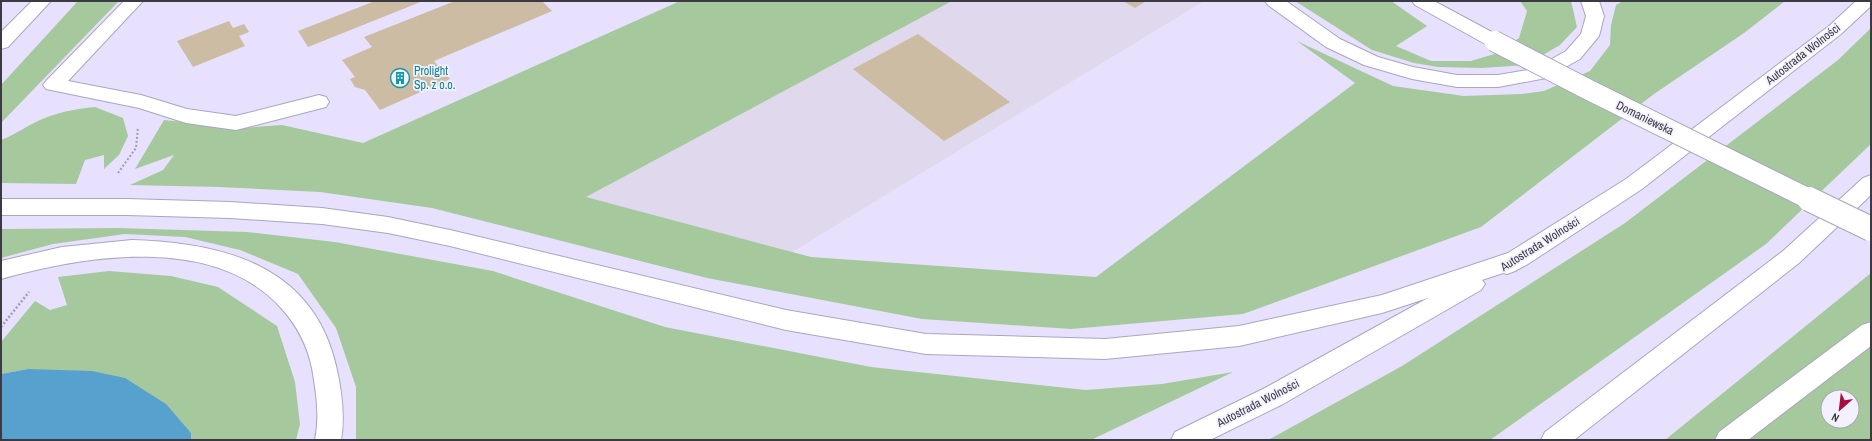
<svg xmlns="http://www.w3.org/2000/svg" width="1872" height="441" viewBox="0 0 1872 441" font-family="'Archivo Narrow',sans-serif">
<rect width="100%" height="100%" fill="#e7e1fe"/>
<path fill="#e0d8ed" d="M952 1H1204L792 252 585 197Z"/>
<g fill="#a5c99d" fill-rule="evenodd">
<path d="M78 1H119L1 123V85Z"/>
<path d="M680 1H952L586 197 811 257 1096 277 1355 83 1297 41 1393 86 1464 96 1522 94 1544 91 1590 71 1610 45 1611 25 1616 5 1623 1H1785L1744 33 1654 94 1481 227 1243 314 1071 329 922 319 707 278 432 208 320 192 219 187 130 185 163 170 174 155 135 169 164 120 241 128 282 125 363 143Z"/>
<path d="M1295 1H1391L1427 26 1396 46 1431 61H1471L1501 52 1519 38 1527 11 1520 1H1571L1577 27 1560 45 1526 65 1482 68 1438 67 1414 63 1372 50Z"/>
<path d="M1871 28V144L1766 244 1490 440H1268L1402 366 1625 223 1838 60Z"/>
<path d="M95 107 123 118 128 136 119 155 104 169V155L85 160 76 184 1 183V140C15 135 26 126 40 120 58 112 75 109 95 107Z"/>
<path d="M118 228 247 232 335 242 493 271 665 327 871 367 1086 390 1162 384 1233 372 1091 440H356V387L336 328 298 274 240 250 185 237 125 234 53 244 1 258V229Z"/>
<path d="M109 271 171 276 218 287 277 326 295 382 300 424 296 440H191V433L28 369 1 374V342L35 301 50 310 67 305 58 277Z"/>
<path d="M1871 273V440H1665ZM1828 397H1852V421H1828Z"/>
</g>
<path fill="#57a1ce" d="M28 369 92 371 125 378 166 404 191 433V440H1V374Z"/>
<g fill="#cbbca3">
<path d="M375 1H423L308 47 298 31Z"/>
<path d="M455 1H542L552 11 434 61 450 79 380 110 365 90 355 87 350 79 355 77 342 60 372 47 364 37Z"/>
<path d="M1123 1H1146L1135 8Z"/>
<path d="M229 21 233 28 244 24 249 32 239 36 245 46 193 67 177 41Z"/>
<path d="M918 34 978 78 1010 102 944 141 853 69Z"/>
</g>
<g fill="none" stroke-linecap="round" stroke-linejoin="round">
<defs>
<g id="minor">
<path d="M124 1H143L68 81 141 95 187 109 236 116 319 95 326 97 329 102 326 107 236 130 186 123 139 108 46 89 43 85 46 81Z"/>
<path d="M1265 1H1286L1340 39 1378 57 1413 67 1457 75H1498L1534 69 1566 51 1581 34 1586 16 1581 1H1599L1604 16 1599 36 1580 59 1546 78 1498 87H1457L1412 79 1364 65 1326 47 1268 5Z"/>
<path d="M1871 322V346L1748 440H1715L1719 432 1862 325Z"/>
</g>
<g id="major">
<path d="M32 1H51L8 47 1 49V32Z"/>
<path d="M1412 1H1434L1501 37 1503 41 1501 45 1494 47 1487 45 1415 5Z"/>
</g>
<g id="highway">
<path d="M1856 1H1871V6L1841 34 1642 189 1528 264 1515 271 1507 274 1503 273 1482 280 1485 284 1481 290 1283 404 1210 440H1171L1175 432 1265 388 1428 298 1382 313 1239 346 1105 359 926 354 786 330 450 246 388 233 322 224 230 218 127 215H1V199H127L230 202 322 208 388 217 450 230 786 310 926 334 1105 339 1239 326 1382 295 1508 253 1626 179 1829 26Z"/>
<path d="M1871 175V195L1799 263 1574 440H1541L1545 432 1783 251 1863 178Z"/>
<path d="M132 240C226 243 315 266 337 370 342 393 345 417 341 440H315C320 416 316 391 312 368 307 345 298 327 282 309 216 234 86 255 1 279V261L62 247Z"/>
</g>
</defs>
<use href="#minor" stroke="#aaa5c0" stroke-width="2"/>
<use href="#major" stroke="#aaa5c0" stroke-width="2"/>
<use href="#highway" stroke="#aaa5c0" stroke-width="2"/>
<path stroke="#a09cb2" stroke-width="2" stroke-dasharray="2 2" stroke-linecap="butt" d="M118 173 136 148 138 127"/>
<path stroke="#a09cb2" stroke-width="2.5" stroke-dasharray="2 2" stroke-linecap="butt" d="M1 327 29 292"/>
<use href="#minor" fill="#fff" fill-rule="evenodd"/>
<use href="#major" fill="#fff" fill-rule="evenodd"/>
<use href="#highway" fill="#fff" fill-rule="evenodd"/>
<defs>
<path id="major-bridge-far1" d="M1494 41 1589 90 1811 200"/>
<path id="major-bridge" d="M1809 199 1871 229"/>
</defs>
<use href="#major-bridge-far1" stroke="#aaa5c0" stroke-width="22" stroke-linecap="butt"/>
<use href="#major-bridge" stroke="#aaa5c0" stroke-width="26" stroke-linecap="butt"/>
<use href="#major-bridge-far1" stroke="#fff" stroke-width="20"/>
<use href="#major-bridge" stroke="#fff" stroke-width="24"/>
</g>
<defs>
<symbol id="building-ring" viewBox="-11 -11 22 22"><circle r="9.5" fill="#f3f1fd" stroke="#0f9aa8" stroke-width="1.5"/><path d="M-4-6H4V6H1V3H-1V6H-4ZM-2.5-4.3h1.7v1.8h-1.7ZM.8-4.3h1.7v1.8H.8ZM-2.5-1h1.7V.8h-1.7ZM.8-1h1.7V.8H.8Z" fill="#0f9aa8"/></symbol>
</defs>
<g fill-rule="evenodd">
<use href="#building-ring" x="389" y="67" width="22" height="22"/>
</g>
<g text-anchor="middle" dominant-baseline="central" stroke-width="3.5" stroke-linejoin="round" paint-order="stroke">
<g font-size="12" fill="#3b3944" stroke="#f3f1fd">
<text transform="translate(1803 54) rotate(-38)">Autostrada Wolności</text>
<text transform="translate(1645 118) rotate(26)">Domaniewska</text>
<text transform="translate(1540 244) rotate(-32)">Autostrada Wolności</text>
<text transform="translate(1258 403) rotate(-27)">Autostrada Wolności</text>
</g>
<g font-size="12" fill="#0d838f" stroke="#f3f1fd" text-anchor="start">
<text x="414" y="71">Prolight<tspan x="414" dy="14">Sp. z o.o.</tspan></text>
</g>
</g>
<rect width="1872" height="441" fill="none" stroke="#3b3944" stroke-width="4"/>
<g transform="translate(1840 409) rotate(208)"><circle r="19" fill="#f3f1fd" stroke="#a9a7b3"/>
<path d="M0-3L7 15L0 10L-7 15Z" fill="#a70f3f"/>
<text y="-6" font-size="11" font-weight="bold" text-anchor="middle" fill="#3b3944">N</text>
</g>
</svg>
